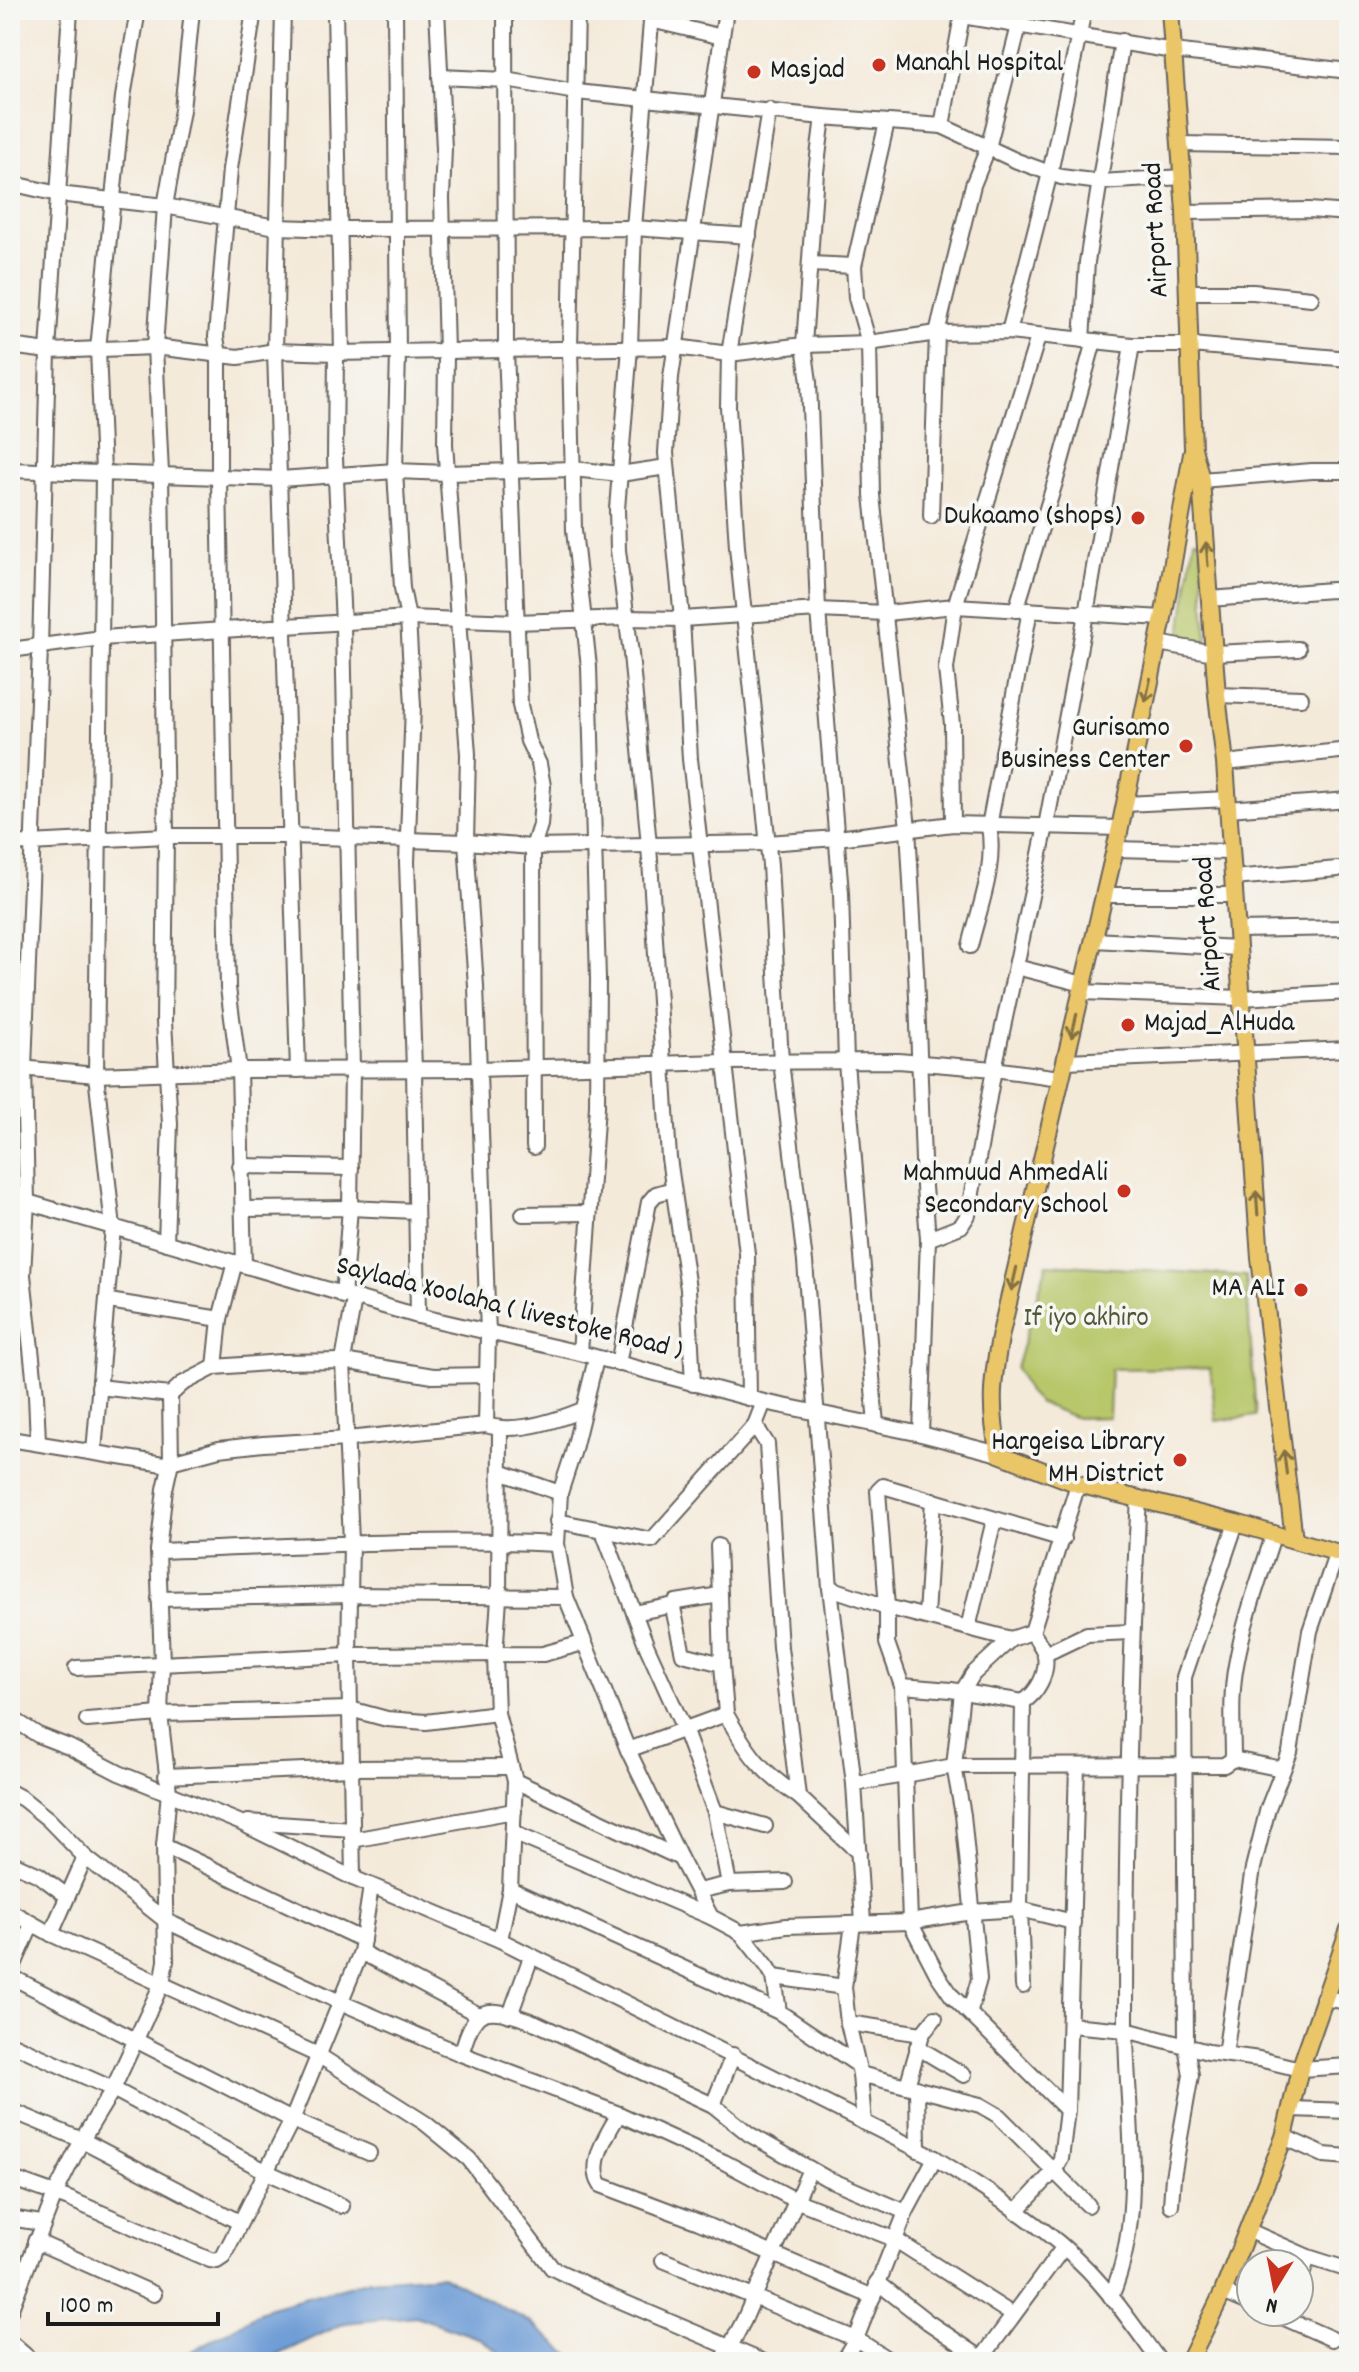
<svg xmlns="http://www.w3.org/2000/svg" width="1359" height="2372" viewBox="0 0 1359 2372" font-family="Dekko,sans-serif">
<rect width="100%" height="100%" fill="#f6f6f2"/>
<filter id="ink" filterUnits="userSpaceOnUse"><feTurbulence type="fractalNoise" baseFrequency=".0125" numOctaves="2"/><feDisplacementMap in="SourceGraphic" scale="16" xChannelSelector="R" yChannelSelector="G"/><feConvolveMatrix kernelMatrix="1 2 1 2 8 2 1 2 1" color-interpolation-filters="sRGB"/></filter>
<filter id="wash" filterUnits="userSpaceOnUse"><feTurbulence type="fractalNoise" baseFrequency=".006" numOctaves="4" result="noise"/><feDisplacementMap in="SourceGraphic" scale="32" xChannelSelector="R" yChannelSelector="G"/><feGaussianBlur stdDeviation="1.8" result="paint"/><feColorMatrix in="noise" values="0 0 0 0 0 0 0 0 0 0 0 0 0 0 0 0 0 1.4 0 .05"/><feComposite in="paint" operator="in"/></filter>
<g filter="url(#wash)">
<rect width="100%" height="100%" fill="#f4eada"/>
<g fill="#b7c76a" stroke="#6a7243" stroke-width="2">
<path d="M1194 540H1201L1207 644 1180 641Z"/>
<path d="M1047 1264 1246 1276 1256 1416 1216 1421 1210 1368 1111 1369 1109 1417 1077 1418 1039 1403 1028 1392 1016 1368Z"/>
</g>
<path fill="#6e9cd6" stroke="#455c79" stroke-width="2" d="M442 2275 530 2322 578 2362H512L481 2339 415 2316 345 2323 262 2362H173L270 2307 370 2280Z"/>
</g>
<g filter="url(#ink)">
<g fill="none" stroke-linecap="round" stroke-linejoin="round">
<defs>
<g id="minor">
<path d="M283 10 275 351 298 1070"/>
<path d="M335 10 342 353"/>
<path d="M395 10 398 353 395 471 402 588 408 618 413 706 407 862 414 1069 418 1316"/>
<path d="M437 10 444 148 442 198 446 352 445 444 468 754 466 842 476 986 488 1334 486 1425"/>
<path d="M505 10 506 350 520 705 528 741 539 764 543 786 540 825 533 847 534 1147"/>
<path d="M577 10 570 348 574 530 589 667 598 979 597 1106 580 1353"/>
<path d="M652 10 634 228 630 347 617 509 618 550 631 654 649 845 669 1158 688 1289 693 1384"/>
<path d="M726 10 671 377 666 453 682 619 690 759 747 1254 749 1398"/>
<path d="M962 16 1173 51 1349 71"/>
<path d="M651 20 722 37"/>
<path d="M440 77 506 80 576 92 823 117"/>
<path d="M769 110 729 354 728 407 737 547 770 865 781 1061 805 1262 830 1588 854 1784 863 1923"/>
<path d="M887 122 854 266 856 298 869 343 872 495 908 828 916 972 924 1187 928 1239 921 1434"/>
<path d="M942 126 963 10"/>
<path d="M1180 144 1349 147"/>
<path d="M10 183 58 194 165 206 276 227 341 229 634 228 749 236"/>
<path d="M1185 212 1309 210 1349 213"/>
<path d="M810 264 854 266"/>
<path d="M1187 292H1253L1311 298"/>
<path d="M1009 332 1050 173 1084 10"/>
<path d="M1082 340 1087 262 1122 41"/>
<path d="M10 346 48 351 155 347 238 357 275 351 336 353 676 347 729 354 804 345 869 343 937 333 1009 332 1132 345H1191L1349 359"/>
<path d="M336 353 335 458 343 624 352 1069 350 1208 343 1296"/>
<path d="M10 470 280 479 395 471 448 473 573 469 620 474 667 467"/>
<path d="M1201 480 1312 471H1349"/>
<path d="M931 516 937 333 973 185 988 148 1023 10"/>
<path d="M1209 599 1332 590 1349 591"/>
<path d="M1016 610 1057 476 1094 341"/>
<path d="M1158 643 1214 653 1298 649"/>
<path d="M10 650 102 638 408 618 516 622 626 618 682 619 818 610 886 613 955 606 1163 618"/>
<path d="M1217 695 1301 698"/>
<path d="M1225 763 1349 750"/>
<path d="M1125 804 1228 799"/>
<path d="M1228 809 1349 800"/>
<path d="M953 824 952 724 946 669 955 606 1038 337"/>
<path d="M10 844 166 836H291L466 842 533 847 767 843 837 838 953 824 1120 828"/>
<path d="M1115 849 1230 852"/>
<path d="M1233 878 1338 869"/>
<path d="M1104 895H1233"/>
<path d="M1236 930 1349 928"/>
<path d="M1094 940 1237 948"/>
<path d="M970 946C980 905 996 868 989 826L1030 610"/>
<path d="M1016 967 1083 984"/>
<path d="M1081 992 1241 998 1349 992"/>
<path d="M1066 1061 1349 1049"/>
<path d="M10 1067 96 1075 239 1070 477 1069 724 1062 898 1061 994 1069 1060 1078"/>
<path d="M240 1166 351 1168"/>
<path d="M10 1197 418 1316 580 1353 764 1402 921 1434 999 1454"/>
<path d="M243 1209 350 1208 415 1211"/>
<path d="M523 1214 589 1213"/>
<path d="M928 1239 961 1226 968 1215 994 1069 1046 826 1086 614 1132 345"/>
<path d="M166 1243 170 1124 164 1022 166 836 161 473 155 347 165 206 182 110 192 10"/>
<path d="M244 1265 239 1070 228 988 219 478V355L216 337 230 169 254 10"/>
<path d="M10 1272 23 1275 36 1395 38 1442"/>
<path d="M23 1275 27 1201 24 1068 40 648 48 351 70 10"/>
<path d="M109 1301 220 1319"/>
<path d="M596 1359 573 1453 560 1493 557 1544 566 1597 628 1750 680 1858 711 1917 741 1933 768 1967 774 1977 779 2012 855 2063"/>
<path d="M618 1364 649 1202 656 1194 673 1189"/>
<path d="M215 1367 220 1319 235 1262"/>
<path d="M99 1387 170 1395"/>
<path d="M755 1425 767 1444 780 1647 798 1796 859 1853"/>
<path d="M876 1425 846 1062 841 893 818 610 809 382 804 345 816 172 823 117 942 126 1017 161 1061 177 1100 182 1183 177"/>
<path d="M10 1439 163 1464 219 1449 263 1444 347 1439 486 1425C514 1434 555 1421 582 1410"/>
<path d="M94 1452 113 1227 96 1075 103 472 98 349 123 97 138 10"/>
<path d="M500 1472 560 1493"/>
<path d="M557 1521 652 1540 755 1425 764 1402"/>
<path d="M603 1531 647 1647 684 1729 715 1812 729 1884"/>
<path d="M158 1551C292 1547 424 1537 557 1544"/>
<path d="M830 1588 887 1607 1011 1639"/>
<path d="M720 1595 722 1664"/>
<path d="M159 1599 349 1595 566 1597"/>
<path d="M634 1613 674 1605"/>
<path d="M926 1616 933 1500"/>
<path d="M968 1628 994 1520"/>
<path d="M1045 1654 1087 1634 1131 1632"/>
<path d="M76 1668 349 1655 543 1654 583 1643"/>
<path d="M902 1686 887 1643V1607L878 1491 883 1486 1063 1539"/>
<path d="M1023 1702 951 1690 902 1686 910 1922 937 1974 952 1996 1067 2110"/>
<path d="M726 1714C747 1752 761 1772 798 1796"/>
<path d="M10 1717 38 1735 69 1747 119 1773 239 1822 353 1878 500 1940 935 2158C987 2191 1045 2225 1088 2270 1115 2298 1137 2331 1160 2362"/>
<path d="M87 1720 160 1714 350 1709 387 1719 426 1722 497 1713"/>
<path d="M628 1750 726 1714 722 1664 683 1654 673 1608 676 1602 720 1595 718 1546"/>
<path d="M1233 1759 1282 1769"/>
<path d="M166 1776 351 1768 510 1767"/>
<path d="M515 1781 680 1858"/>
<path d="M854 1784 954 1766 1224 1765 1233 1759C1233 1728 1230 1696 1236 1665 1244 1620 1260 1577 1274 1533"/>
<path d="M10 1792 23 1799 48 1819 85 1857 166 1921 340 2002 461 2054 619 2114 724 2162 795 2200 894 2239 1013 2315"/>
<path d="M715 1812 765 1826"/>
<path d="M248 1822 352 1829"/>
<path d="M513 1833 711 1917"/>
<path d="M352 1840 514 1811"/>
<path d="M164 1846 363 1940"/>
<path d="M10 1862 39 1875 67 1896"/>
<path d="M353 1878 349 1655 351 1542 343 1361 354 1299"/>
<path d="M510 1889 779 2012"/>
<path d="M698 1891 729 1884 785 1882"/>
<path d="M10 1911 51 1934 318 2055 425 2123 469 2159 552 2268 614 2298 764 2362"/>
<path d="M853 1924 844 1987 848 2023 860 2074 864 2123"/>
<path d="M741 1933 786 1926 910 1922 971 1912 1020 1909 1073 1922"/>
<path d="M51 1934 85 1857"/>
<path d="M500 1940 510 1889 515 1781 497 1713 495 1656 499 1598 500 1429"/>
<path d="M361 1952 479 2015"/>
<path d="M10 1974 32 1924"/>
<path d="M10 1976 292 2120 369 2153"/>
<path d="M774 1977 844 1987"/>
<path d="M1023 1986 1020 1909 1023 1702C1037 1693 1048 1674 1045 1656 1044 1648 1036 1639 1032 1632L1078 1484"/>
<path d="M1323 1998 1349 2002"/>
<path d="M970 2011 979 1979 963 1815 954 1766 962 1692 973 1674 1000 1649 1011 1639 1032 1632"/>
<path d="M510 2015 531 1957"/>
<path d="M848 2023 922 2034"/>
<path d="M1070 2025 1126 2030 1208 2052 1259 2059 1300 2069 1349 2066"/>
<path d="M10 2043 113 2089 267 2172 342 2206"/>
<path d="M917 2047 964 2075"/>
<path d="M461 2054C465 2043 468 2028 476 2019 488 2003 521 2018 536 2023L713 2105 749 2134 826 2178 906 2212"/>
<path d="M1225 2054 1253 1868 1268 1808 1290 1752 1310 1631 1337 1552"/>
<path d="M860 2074 980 2105 999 2116 1088 2205"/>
<path d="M907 2086 922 2034 935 2018"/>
<path d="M917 2088 918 2150"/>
<path d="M713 2105 733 2055"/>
<path d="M1291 2109 1349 2111"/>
<path d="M10 2110 82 2140 239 2222"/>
<path d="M619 2114C608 2132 587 2164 601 2185L699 2222 873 2297"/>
<path d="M1284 2137 1324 2155 1349 2157"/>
<path d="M10 2178 69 2199 210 2260 217 2261 223 2257 292 2120 361 1952 371 1886"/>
<path d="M1171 2205 1173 2177 1191 2075 1186 2046 1184 1677 1236 1523"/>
<path d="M1016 2212 1054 2171 1061 2159 1067 2110 1077 1766"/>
<path d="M10 2218 41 2223"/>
<path d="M1247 2230 1308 2257 1349 2270"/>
<path d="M35 2241 154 2294"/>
<path d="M663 2260 856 2339 892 2362"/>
<path d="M877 2282 928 2322 987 2362"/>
<path d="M1299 2284 1308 2257"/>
<path d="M1223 2292 1251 2304"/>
<path d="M1111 2297C1147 2212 1126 2116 1126 2026 1126 1850 1129 1674 1139 1498"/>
<path d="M10 2311 55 2194 82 2140 113 2089 162 1983 166 1961 164 1846 169 1792 160 1714 162 1663 158 1551 165 1489 171 1462 170 1395 182 1384 215 1367 280 1362 343 1361 433 1376 487 1375"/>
<path d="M1271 2312 1332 2339"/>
<path d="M10 2342 33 2362"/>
<path d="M722 2362 744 2320 810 2169"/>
<path d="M842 2362 856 2339 906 2212 935 2158"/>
<path d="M979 2362 1063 2248"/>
</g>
<g id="major">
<path d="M1170 10 1185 212 1193 448 1201 480 1217 695 1225 763 1260 1258 1294 1539"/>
<path d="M1192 454 1163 618 1120 828 1001 1333C992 1379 989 1407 999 1454L1078 1484 1236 1523 1349 1556"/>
<path d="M1189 2362 1223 2292 1284 2137 1300 2069 1349 1929"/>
</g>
</defs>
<use href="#minor" stroke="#68645e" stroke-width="18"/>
<use href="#major" stroke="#68645e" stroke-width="20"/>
<use href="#minor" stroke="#fff" stroke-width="14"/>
<use href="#major" stroke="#ebc669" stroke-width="16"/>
</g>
<defs><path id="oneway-shaft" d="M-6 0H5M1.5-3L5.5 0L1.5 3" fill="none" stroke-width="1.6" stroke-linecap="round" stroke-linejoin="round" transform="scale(2)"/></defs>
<g stroke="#847142">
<use href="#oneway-shaft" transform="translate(1207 554) rotate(-95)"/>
<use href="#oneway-shaft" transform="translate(1148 690) rotate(102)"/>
<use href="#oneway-shaft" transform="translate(1074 1026) rotate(103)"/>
<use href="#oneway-shaft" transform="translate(1257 1203) rotate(-94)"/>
<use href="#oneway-shaft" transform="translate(1014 1279) rotate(103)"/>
<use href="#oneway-shaft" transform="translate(1285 1462) rotate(-97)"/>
</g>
</g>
<g fill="#c8321e" stroke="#f6f6f2" stroke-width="3">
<circle cx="879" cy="65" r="8"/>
<circle cx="754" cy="72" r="8"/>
<circle cx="1138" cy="518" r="8"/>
<circle cx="1186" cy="746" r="8"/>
<circle cx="1128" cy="1025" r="8"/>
<circle cx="1124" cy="1191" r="8"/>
<circle cx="1301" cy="1290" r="8"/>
<circle cx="1180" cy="1460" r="8"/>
</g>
<g text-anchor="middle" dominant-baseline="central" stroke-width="7" stroke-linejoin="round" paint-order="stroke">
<g font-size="28" fill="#1c1c1c" stroke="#f6f6f2" text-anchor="end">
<text x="895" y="65" text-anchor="start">Manahl Hospital</text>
<text x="770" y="72" text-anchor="start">Masjad</text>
<text x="1122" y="518">Dukaamo (shops)</text>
<text x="1170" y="730">Gurisamo<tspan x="1170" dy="32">Business Center</tspan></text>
<text x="1144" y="1025" text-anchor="start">Majad_AlHuda</text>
<text x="1108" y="1175">Mahmuud AhmedAli<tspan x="1108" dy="32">Secondary School</tspan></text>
<text x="1285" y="1290">MA ALI</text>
<text x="1164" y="1444">Hargeisa Library<tspan x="1164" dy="32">MH District</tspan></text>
</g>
<g font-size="28" fill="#1c1c1c" stroke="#f6f6f2">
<text transform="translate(1158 230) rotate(-93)">Airport Road</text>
<text transform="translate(1210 924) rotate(-94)">Airport Road</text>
<text transform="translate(509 1310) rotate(14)">Saylada Xoolaha ( livestoke Road )</text>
</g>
<g font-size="28" fill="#525837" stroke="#f6f6f2">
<text x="1086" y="1320">If iyo akhiro</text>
</g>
</g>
<rect width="1359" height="2372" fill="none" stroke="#f6f6f2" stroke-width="40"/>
<g transform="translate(1275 2288) rotate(190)"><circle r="38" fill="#f6f6f2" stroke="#9f9f9c" stroke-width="2"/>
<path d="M0-6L14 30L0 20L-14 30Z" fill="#c8321e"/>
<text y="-12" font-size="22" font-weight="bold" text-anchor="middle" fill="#1c1c1c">N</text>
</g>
<path d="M48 2312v12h170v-12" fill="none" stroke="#1c1c1c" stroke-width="4"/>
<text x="60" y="2312" font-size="24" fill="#1c1c1c" stroke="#f6f6f2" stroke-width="6" paint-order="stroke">100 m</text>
</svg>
